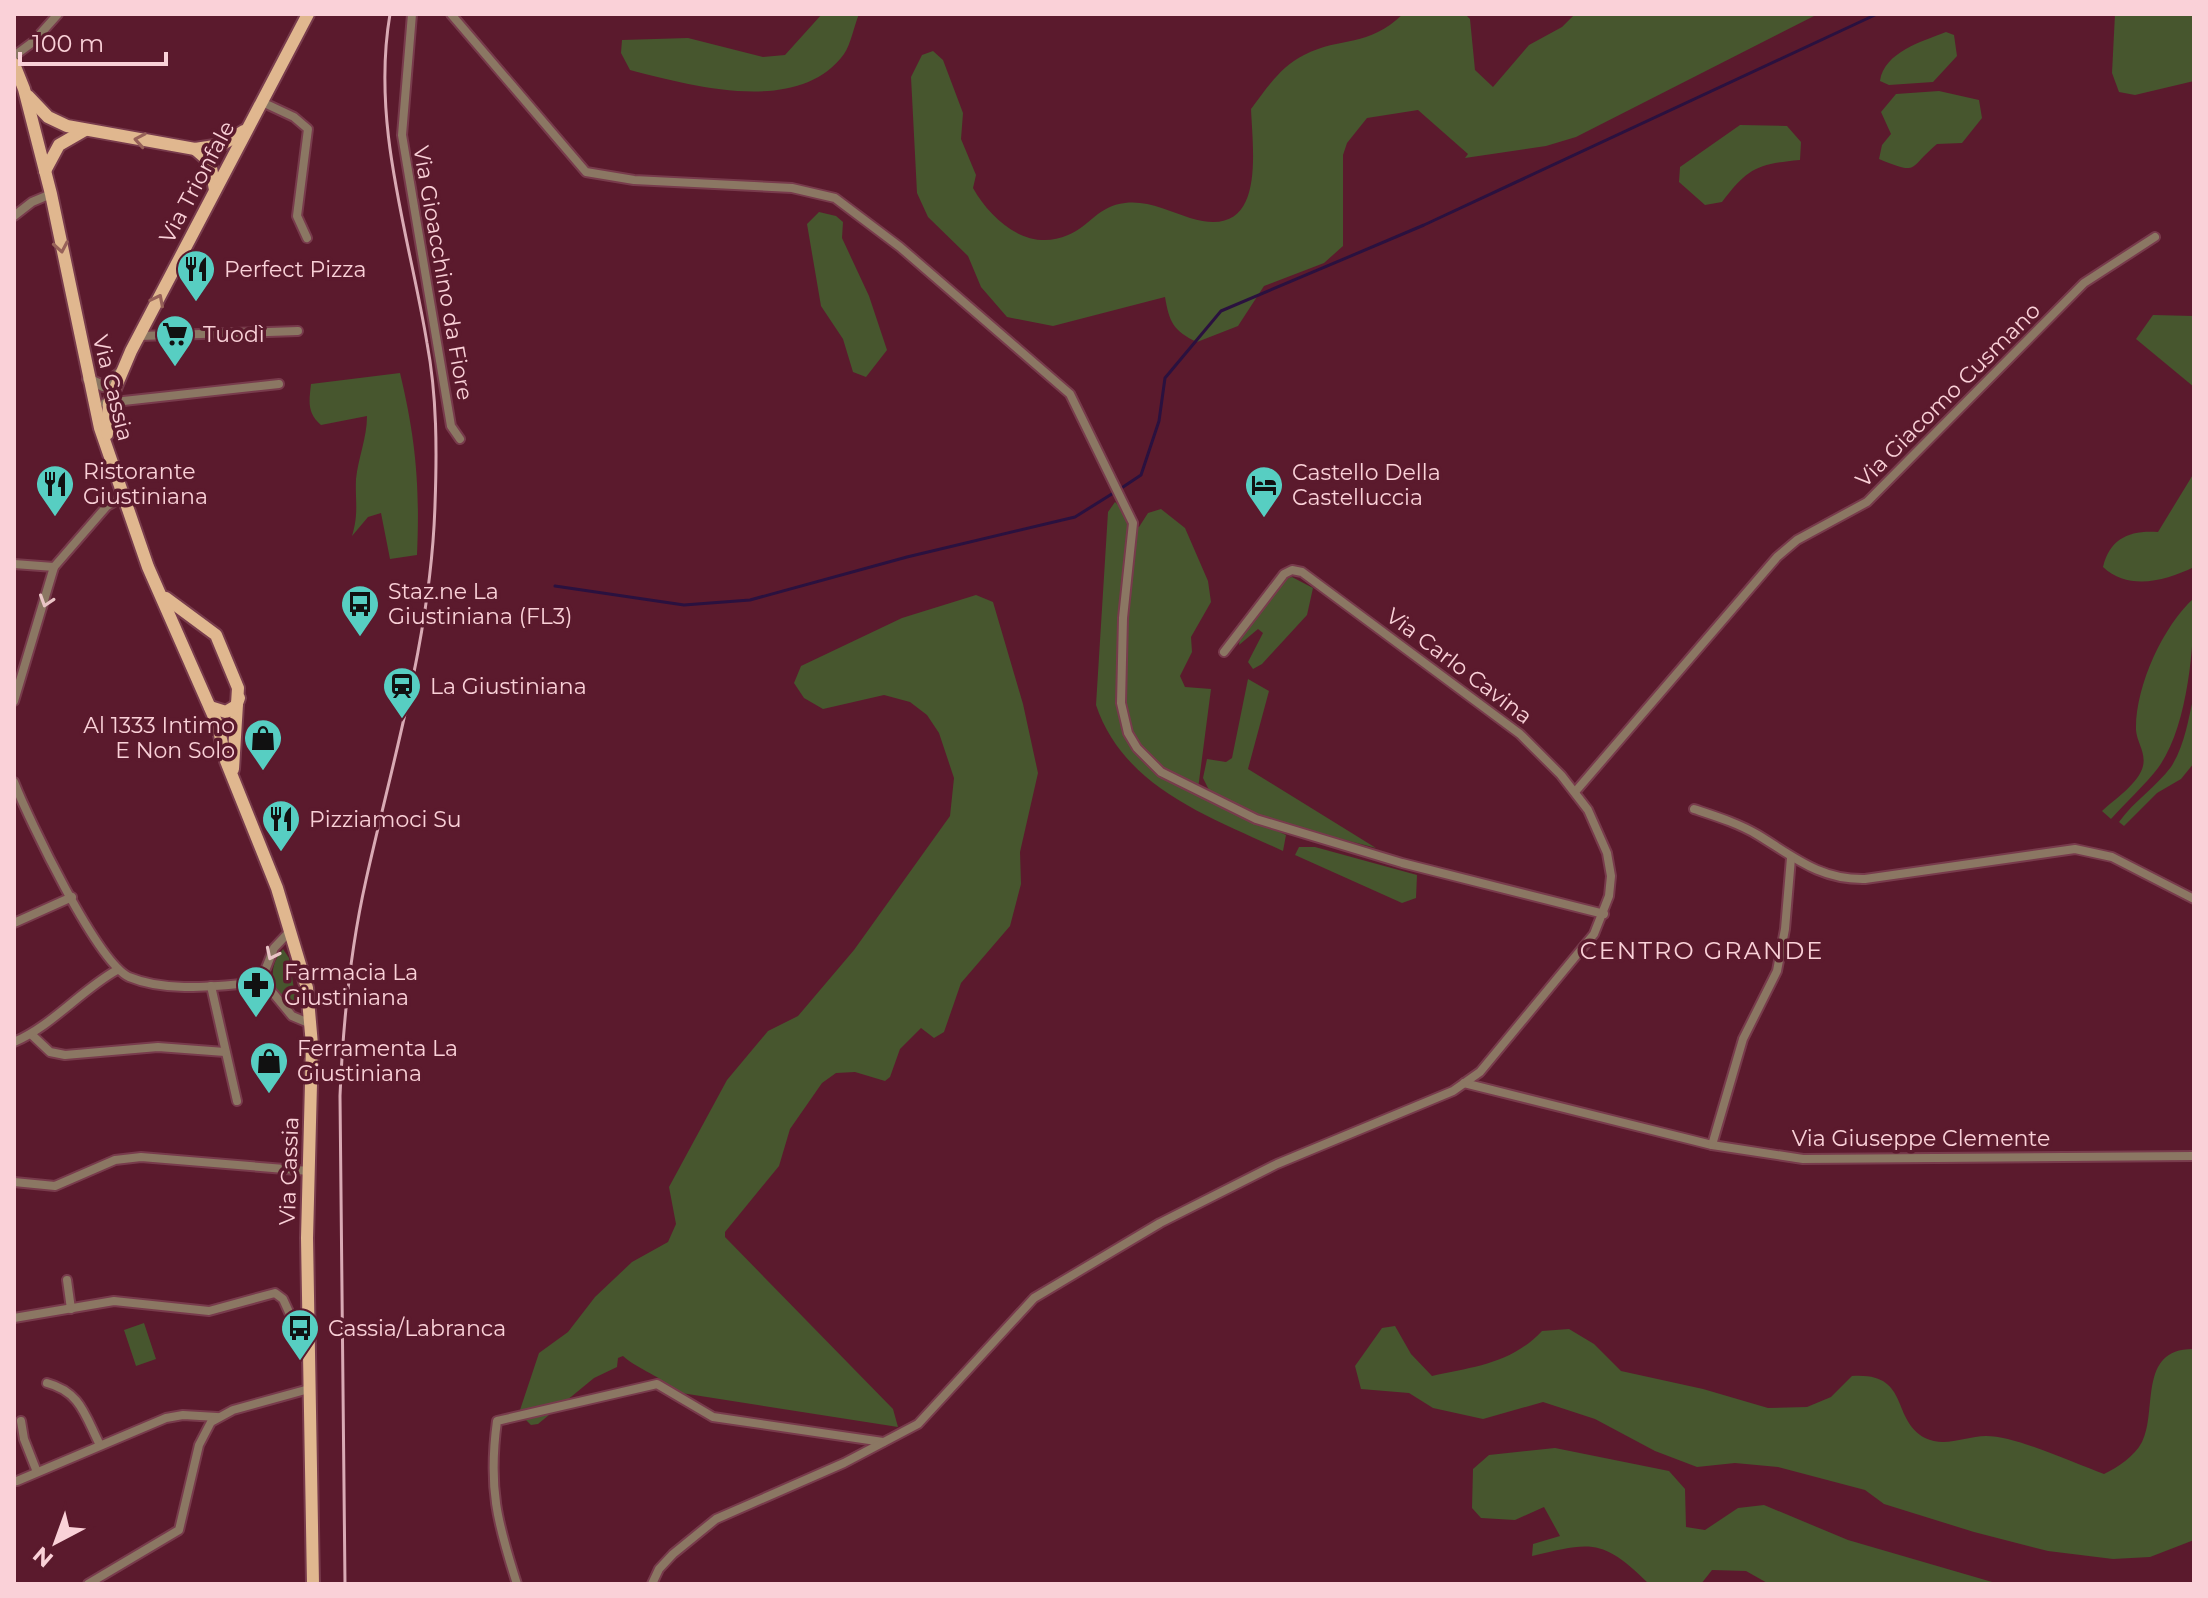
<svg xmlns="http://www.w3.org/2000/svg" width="2208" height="1598" viewBox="0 0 2208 1598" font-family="Montserrat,sans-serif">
<rect width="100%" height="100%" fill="#5b1a2d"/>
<g fill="#47562e">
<path d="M822 14H859C854 26 851 44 844 54 799 116 692 86 630 70L621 53 622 40 688 38 763 57 785 55Z"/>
<path d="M1403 14H1465L1470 19 1475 70 1493 87 1529 45 1562 27 1575 14H1818L1576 137 1546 146 1465 158 1468 154 1418 110 1367 118 1347 143 1343 155V246L1324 263 1264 286 1238 326 1197 342C1173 331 1169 321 1165 297L1053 326 1007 317 981 287 968 256 928 217 917 193 911 77 922 55 933 51 943 60 963 113 961 139 976 175 973 188C991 220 1028 253 1068 235 1090 226 1098 206 1125 203 1147 200 1169 211 1190 218 1266 242 1253 155 1251 109 1267 88 1281 66 1304 55 1341 36 1368 48 1403 14Z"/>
<path d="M2115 14H2194V81L2135 95 2119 92 2112 73Z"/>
<path d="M1946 32 1954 35 1957 56 1933 82 1889 85 1880 81C1884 52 1923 41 1946 32Z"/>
<path d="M1939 91 1979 100 1982 118 1962 143 1937 144C1908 168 1920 176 1879 159L1882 145 1891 134 1881 112 1896 94Z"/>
<path d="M1740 125 1787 126 1801 142 1800 160C1757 164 1748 168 1722 202L1705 205 1679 182 1680 167Z"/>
<path d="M819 212 836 216 843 222 842 238 869 296 887 350 866 377 853 372 843 339 821 306 807 224Z"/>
<path d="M2153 315 2194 316V387L2136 339Z"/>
<path d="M400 373C416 440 420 486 417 555L390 559 381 513 368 517 352 536C359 513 355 501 356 479 358 458 367 438 367 416L321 425C307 413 309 402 311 384Z"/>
<path d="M2194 473V567C2165 581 2129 591 2103 567 2110 538 2130 530 2158 532Z"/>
<path d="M1115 502 1127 513 1133 528 1139 527 1148 513 1161 509 1185 528 1208 581 1211 602 1191 637 1192 652 1180 676 1185 687 1211 689 1198 789 1211 801 1286 835 1283 851C1210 817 1124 788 1096 705L1108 512Z"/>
<path d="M1292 577 1313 588 1307 615 1262 664 1253 669 1248 662 1263 633 1258 629 1239 645 1240 637 1286 579Z"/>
<path d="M976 595 993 602 1023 704 1038 773 1020 852 1021 884 1010 926 961 983 944 1032 934 1038 921 1028 900 1049 890 1077 885 1081 855 1072 836 1073 822 1083 790 1129 779 1166 725 1232V1237L893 1409 898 1427 675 1392C661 1375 640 1371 623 1356L618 1358 617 1367 594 1378 538 1424 531 1425 519 1413 539 1353 568 1332 595 1297 632 1262 668 1242 676 1224 669 1187 727 1080 768 1031 798 1016 854 950 950 816 954 778 939 733 927 715 910 702 884 695 823 709 804 698 794 683 801 666 902 618Z"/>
<path d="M2194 598C2194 647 2188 727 2158 768 2144 786 2126 802 2111 819L2102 811C2115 799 2139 783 2143 766 2146 752 2137 743 2136 730 2135 687 2163 626 2194 598Z"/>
<path d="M1248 679 1269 691 1248 769 1376 848 1272 821 1209 790 1203 778 1207 759 1226 762 1232 758Z"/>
<path d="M2194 695V763L2181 779 2157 793 2124 826 2119 822C2134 801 2156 787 2171 767 2185 745 2188 720 2194 695Z"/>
<path d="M1299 847H1315L1417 875 1416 898 1402 903 1295 855Z"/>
<path d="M283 949 289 958 297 1008C273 995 264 971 283 949Z"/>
<path d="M144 1323 156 1359 136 1366 124 1330Z"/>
<path d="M1395 1326 1411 1354 1432 1376C1473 1367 1511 1364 1542 1331L1569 1329 1594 1344 1621 1371 1703 1389 1768 1408 1807 1407 1831 1397 1852 1376C1911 1372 1890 1419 1925 1438 1945 1448 1966 1436 1986 1436 2016 1436 2074 1463 2104 1474 2118 1467 2134 1457 2142 1442 2158 1411 2137 1348 2194 1349V1540L2150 1557 2113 1559 2048 1551 1974 1532 1884 1504 1865 1490 1778 1467 1735 1463 1697 1467 1655 1451 1595 1419 1543 1402 1483 1419 1433 1408 1409 1393 1361 1389 1355 1366 1382 1328Z"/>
<path d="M1555 1448 1669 1471 1685 1489 1686 1527 1705 1530 1738 1508 1764 1505 1848 1540 1999 1584H1769L1746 1571 1712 1570 1701 1584H1649C1602 1538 1592 1542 1532 1556L1533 1544 1560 1536 1544 1507 1515 1520 1481 1518 1472 1508 1473 1469 1489 1455Z"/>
</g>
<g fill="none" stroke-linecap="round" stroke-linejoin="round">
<g stroke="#2a113f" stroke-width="3">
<path d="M1123 487 1141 475 1159 421 1165 378 1221 311 1424 225 1877 14"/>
<path d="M555 586 684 605 750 600 907 557 1075 517 1115 492"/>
</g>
<defs>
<g id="minor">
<path d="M412 14 402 135 451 426 460 439"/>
<path d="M451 14 586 172 634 180 792 188 835 198 900 247 1070 394 1133 523 1123 618 1121 703 1128 733 1137 748 1161 772 1256 819 1402 863 1604 914"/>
<path d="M14 56 33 42 58 14"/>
<path d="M262 102 294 117 308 129 297 216 307 238"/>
<path d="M14 216 32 202 51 194"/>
<path d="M139 336 298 331"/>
<path d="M105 403 279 384"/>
<path d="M14 564 54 567"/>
<path d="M14 701 54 567 107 506 123 497"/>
<path d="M14 782C29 820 97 962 129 977 170 994 222 985 264 982"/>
<path d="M1575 792 1777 557 1797 540 1867 502 2084 283 2155 237"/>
<path d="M1694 809C1715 816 1738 823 1758 835 1794 857 1820 880 1865 879L2075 849 2112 857 2194 899"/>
<path d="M14 923 72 897"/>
<path d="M290 931 274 948 264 973V982L292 1016 311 1024"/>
<path d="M211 986 237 1101"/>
<path d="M31 1034 50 1052 65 1055 158 1047 225 1052"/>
<path d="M14 1042C52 1026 81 990 117 970"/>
<path d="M1464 1083 1712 1145 1803 1159 2194 1156"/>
<path d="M1712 1145 1743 1039 1777 971 1785 929 1791 858"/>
<path d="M14 1182 55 1186 115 1160 141 1157 309 1171"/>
<path d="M67 1280 71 1309"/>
<path d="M14 1318 114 1301 209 1311 275 1293 283 1299 293 1321 307 1326"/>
<path d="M47 1383C81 1392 85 1416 100 1445"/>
<path d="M21 1421 24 1439 37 1472"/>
<path d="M17 1481 166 1418 183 1415 217 1417"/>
<path d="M88 1584 179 1530 199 1445 211 1422 233 1410 309 1389"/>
<path d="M517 1584C497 1522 488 1487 497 1421L657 1384 713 1417 883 1442"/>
<path d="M652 1584 659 1569 673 1554 716 1519 844 1463 918 1424 1034 1298 1160 1223 1277 1164 1453 1091 1480 1072 1594 934 1609 896 1611 876 1607 853 1588 810 1561 775 1520 734 1302 572 1292 570 1284 574 1224 652"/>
</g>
<path id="tertiary" d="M88 379 103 386 120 373"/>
<g id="primary">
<path d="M14 64 24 89 51 194 100 428 148 567 218 726 226 761 277 888 307 988 312 1045 307 1238 313 1584"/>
<path d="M28 96 48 117 67 126 195 149 221 145 244 131"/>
<path d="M195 149 210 162 215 190"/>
<path d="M45 171 59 145 85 130"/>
<path d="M107 434 109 403 131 351 308 14"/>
<path d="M166 598 216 635 238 688 233 769"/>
<path d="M210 707 226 712 236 706 239 698"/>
</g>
</defs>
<use href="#minor" stroke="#783b4c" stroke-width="12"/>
<use href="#tertiary" stroke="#783b4c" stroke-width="14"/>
<use href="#primary" stroke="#783b4c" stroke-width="16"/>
<use href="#minor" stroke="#8b7763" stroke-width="8"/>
<use href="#tertiary" stroke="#8b7763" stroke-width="10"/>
<use href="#primary" stroke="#e0b78f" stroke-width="12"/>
<path stroke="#d9aab4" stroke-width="3" d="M345 1584 340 1096C343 1023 350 951 366 880 394 755 431 634 435 505 437 451 437 396 427 343 409 234 371 125 390 14"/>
</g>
<defs><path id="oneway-chevron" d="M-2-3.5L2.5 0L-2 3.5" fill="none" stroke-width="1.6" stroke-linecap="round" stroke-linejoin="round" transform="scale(2)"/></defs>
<g stroke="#976159">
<use href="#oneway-chevron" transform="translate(140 140) rotate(-170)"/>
<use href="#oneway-chevron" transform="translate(61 247) rotate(80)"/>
<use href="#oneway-chevron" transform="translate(158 300) rotate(-63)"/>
</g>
<g stroke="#e9c4c6">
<use href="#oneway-chevron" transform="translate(46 601) rotate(108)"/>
<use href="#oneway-chevron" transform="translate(272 954) rotate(116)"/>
</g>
<defs>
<symbol id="restaurant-pin" viewBox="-11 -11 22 30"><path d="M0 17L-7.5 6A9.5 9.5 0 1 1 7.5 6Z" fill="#57cec2" stroke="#5b1a2d"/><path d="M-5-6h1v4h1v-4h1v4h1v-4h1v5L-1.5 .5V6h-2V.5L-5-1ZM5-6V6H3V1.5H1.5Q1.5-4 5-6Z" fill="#111"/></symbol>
<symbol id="supermarket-pin" viewBox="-11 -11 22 30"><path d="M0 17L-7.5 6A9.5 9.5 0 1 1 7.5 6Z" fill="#57cec2" stroke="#5b1a2d"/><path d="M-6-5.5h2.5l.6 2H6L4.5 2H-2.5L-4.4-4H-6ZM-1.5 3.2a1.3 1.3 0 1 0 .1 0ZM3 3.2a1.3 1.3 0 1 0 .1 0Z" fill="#111"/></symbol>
<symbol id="hotel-pin" viewBox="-11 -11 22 30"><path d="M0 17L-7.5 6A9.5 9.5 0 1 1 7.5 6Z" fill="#57cec2" stroke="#5b1a2d"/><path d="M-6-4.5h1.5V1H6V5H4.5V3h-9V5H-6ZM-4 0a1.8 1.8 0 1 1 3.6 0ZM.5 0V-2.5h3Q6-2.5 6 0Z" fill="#111"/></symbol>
<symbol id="bus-pin" viewBox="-11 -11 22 30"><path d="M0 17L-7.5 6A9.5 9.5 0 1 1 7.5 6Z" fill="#57cec2" stroke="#5b1a2d"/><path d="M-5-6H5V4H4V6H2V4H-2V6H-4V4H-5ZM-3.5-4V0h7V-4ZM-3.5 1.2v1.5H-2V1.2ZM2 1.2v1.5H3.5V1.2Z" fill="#111"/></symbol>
<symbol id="station-pin" viewBox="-11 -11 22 30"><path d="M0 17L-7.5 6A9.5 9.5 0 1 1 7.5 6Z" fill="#57cec2" stroke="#5b1a2d"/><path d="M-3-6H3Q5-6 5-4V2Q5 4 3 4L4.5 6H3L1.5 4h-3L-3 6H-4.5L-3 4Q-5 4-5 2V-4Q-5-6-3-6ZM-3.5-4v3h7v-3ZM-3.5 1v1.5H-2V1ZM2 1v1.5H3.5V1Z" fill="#111"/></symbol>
<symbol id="shop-pin" viewBox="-11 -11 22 30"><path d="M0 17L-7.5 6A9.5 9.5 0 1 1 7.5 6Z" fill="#57cec2" stroke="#5b1a2d"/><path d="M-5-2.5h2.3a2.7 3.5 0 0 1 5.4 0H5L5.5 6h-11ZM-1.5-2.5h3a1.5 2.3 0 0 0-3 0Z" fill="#111"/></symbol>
<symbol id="pharmacy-pin" viewBox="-11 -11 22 30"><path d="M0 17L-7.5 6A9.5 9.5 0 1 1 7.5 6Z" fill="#57cec2" stroke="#5b1a2d"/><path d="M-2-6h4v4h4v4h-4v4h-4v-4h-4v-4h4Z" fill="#111"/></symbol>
</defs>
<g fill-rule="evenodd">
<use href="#restaurant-pin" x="174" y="247" width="44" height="60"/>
<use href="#supermarket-pin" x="153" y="312" width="44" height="60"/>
<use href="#restaurant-pin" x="33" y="462" width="44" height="60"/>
<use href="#hotel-pin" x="1242" y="463" width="44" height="60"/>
<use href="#bus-pin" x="338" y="582" width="44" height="60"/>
<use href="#station-pin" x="380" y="664" width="44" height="60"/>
<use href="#shop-pin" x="241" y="716" width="44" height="60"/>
<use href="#restaurant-pin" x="259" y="797" width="44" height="60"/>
<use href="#pharmacy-pin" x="234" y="963" width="44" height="60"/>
<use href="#shop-pin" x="247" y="1039" width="44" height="60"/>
<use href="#bus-pin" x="278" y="1306" width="44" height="60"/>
</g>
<g text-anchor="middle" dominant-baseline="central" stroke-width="7" stroke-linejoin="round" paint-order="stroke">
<g font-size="22" fill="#fad1d8" stroke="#5b1a2d">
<text transform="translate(197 182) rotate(-62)">Via Trionfale</text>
<text transform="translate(443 273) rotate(80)">Via Gioacchino da Fiore</text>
<text transform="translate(113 388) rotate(76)">Via Cassia</text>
<text transform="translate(1948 395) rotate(-45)">Via Giacomo Cusmano</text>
<text transform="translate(1459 666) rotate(37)">Via Carlo Cavina</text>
<text x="1921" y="1138">Via Giuseppe Clemente</text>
<text transform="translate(289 1171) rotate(-88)">Via Cassia</text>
</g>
<g font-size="22" fill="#fad1d8" stroke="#5b1a2d" text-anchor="start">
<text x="224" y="269">Perfect Pizza</text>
<text x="203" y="334">Tuodì</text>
<text x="83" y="471">Ristorante<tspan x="83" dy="25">Giustiniana</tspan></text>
<text x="1292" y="472">Castello Della<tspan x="1292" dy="25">Castelluccia</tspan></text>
<text x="388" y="591">Staz.ne La<tspan x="388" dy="25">Giustiniana (FL3)</tspan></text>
<text x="430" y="686">La Giustiniana</text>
<text x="235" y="725" text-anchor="end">Al 1333 Intimo<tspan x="235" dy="25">E Non Solo</tspan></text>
<text x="309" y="819">Pizziamoci Su</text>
<text x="284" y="972">Farmacia La<tspan x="284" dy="25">Giustiniana</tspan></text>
<text x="297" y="1048">Ferramenta La<tspan x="297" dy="25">Giustiniana</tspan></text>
<text x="328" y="1328">Cassia/Labranca</text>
</g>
<g font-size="24" letter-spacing="2" fill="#fad1d8" stroke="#5b1a2d">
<text x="1702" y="950">CENTRO GRANDE</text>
</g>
</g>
<rect width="2208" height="1598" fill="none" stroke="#fad1d8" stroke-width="32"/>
<g transform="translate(56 1542) rotate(221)" stroke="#5b1a2d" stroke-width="6" paint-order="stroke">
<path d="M0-6L14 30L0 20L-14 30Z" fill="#fad1d8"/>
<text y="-12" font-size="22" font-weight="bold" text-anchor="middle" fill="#fad1d8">N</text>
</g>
<path d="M20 52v12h146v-12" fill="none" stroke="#fad1d8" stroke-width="4"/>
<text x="32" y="52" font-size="24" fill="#fad1d8" stroke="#5b1a2d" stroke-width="6" paint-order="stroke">100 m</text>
</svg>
